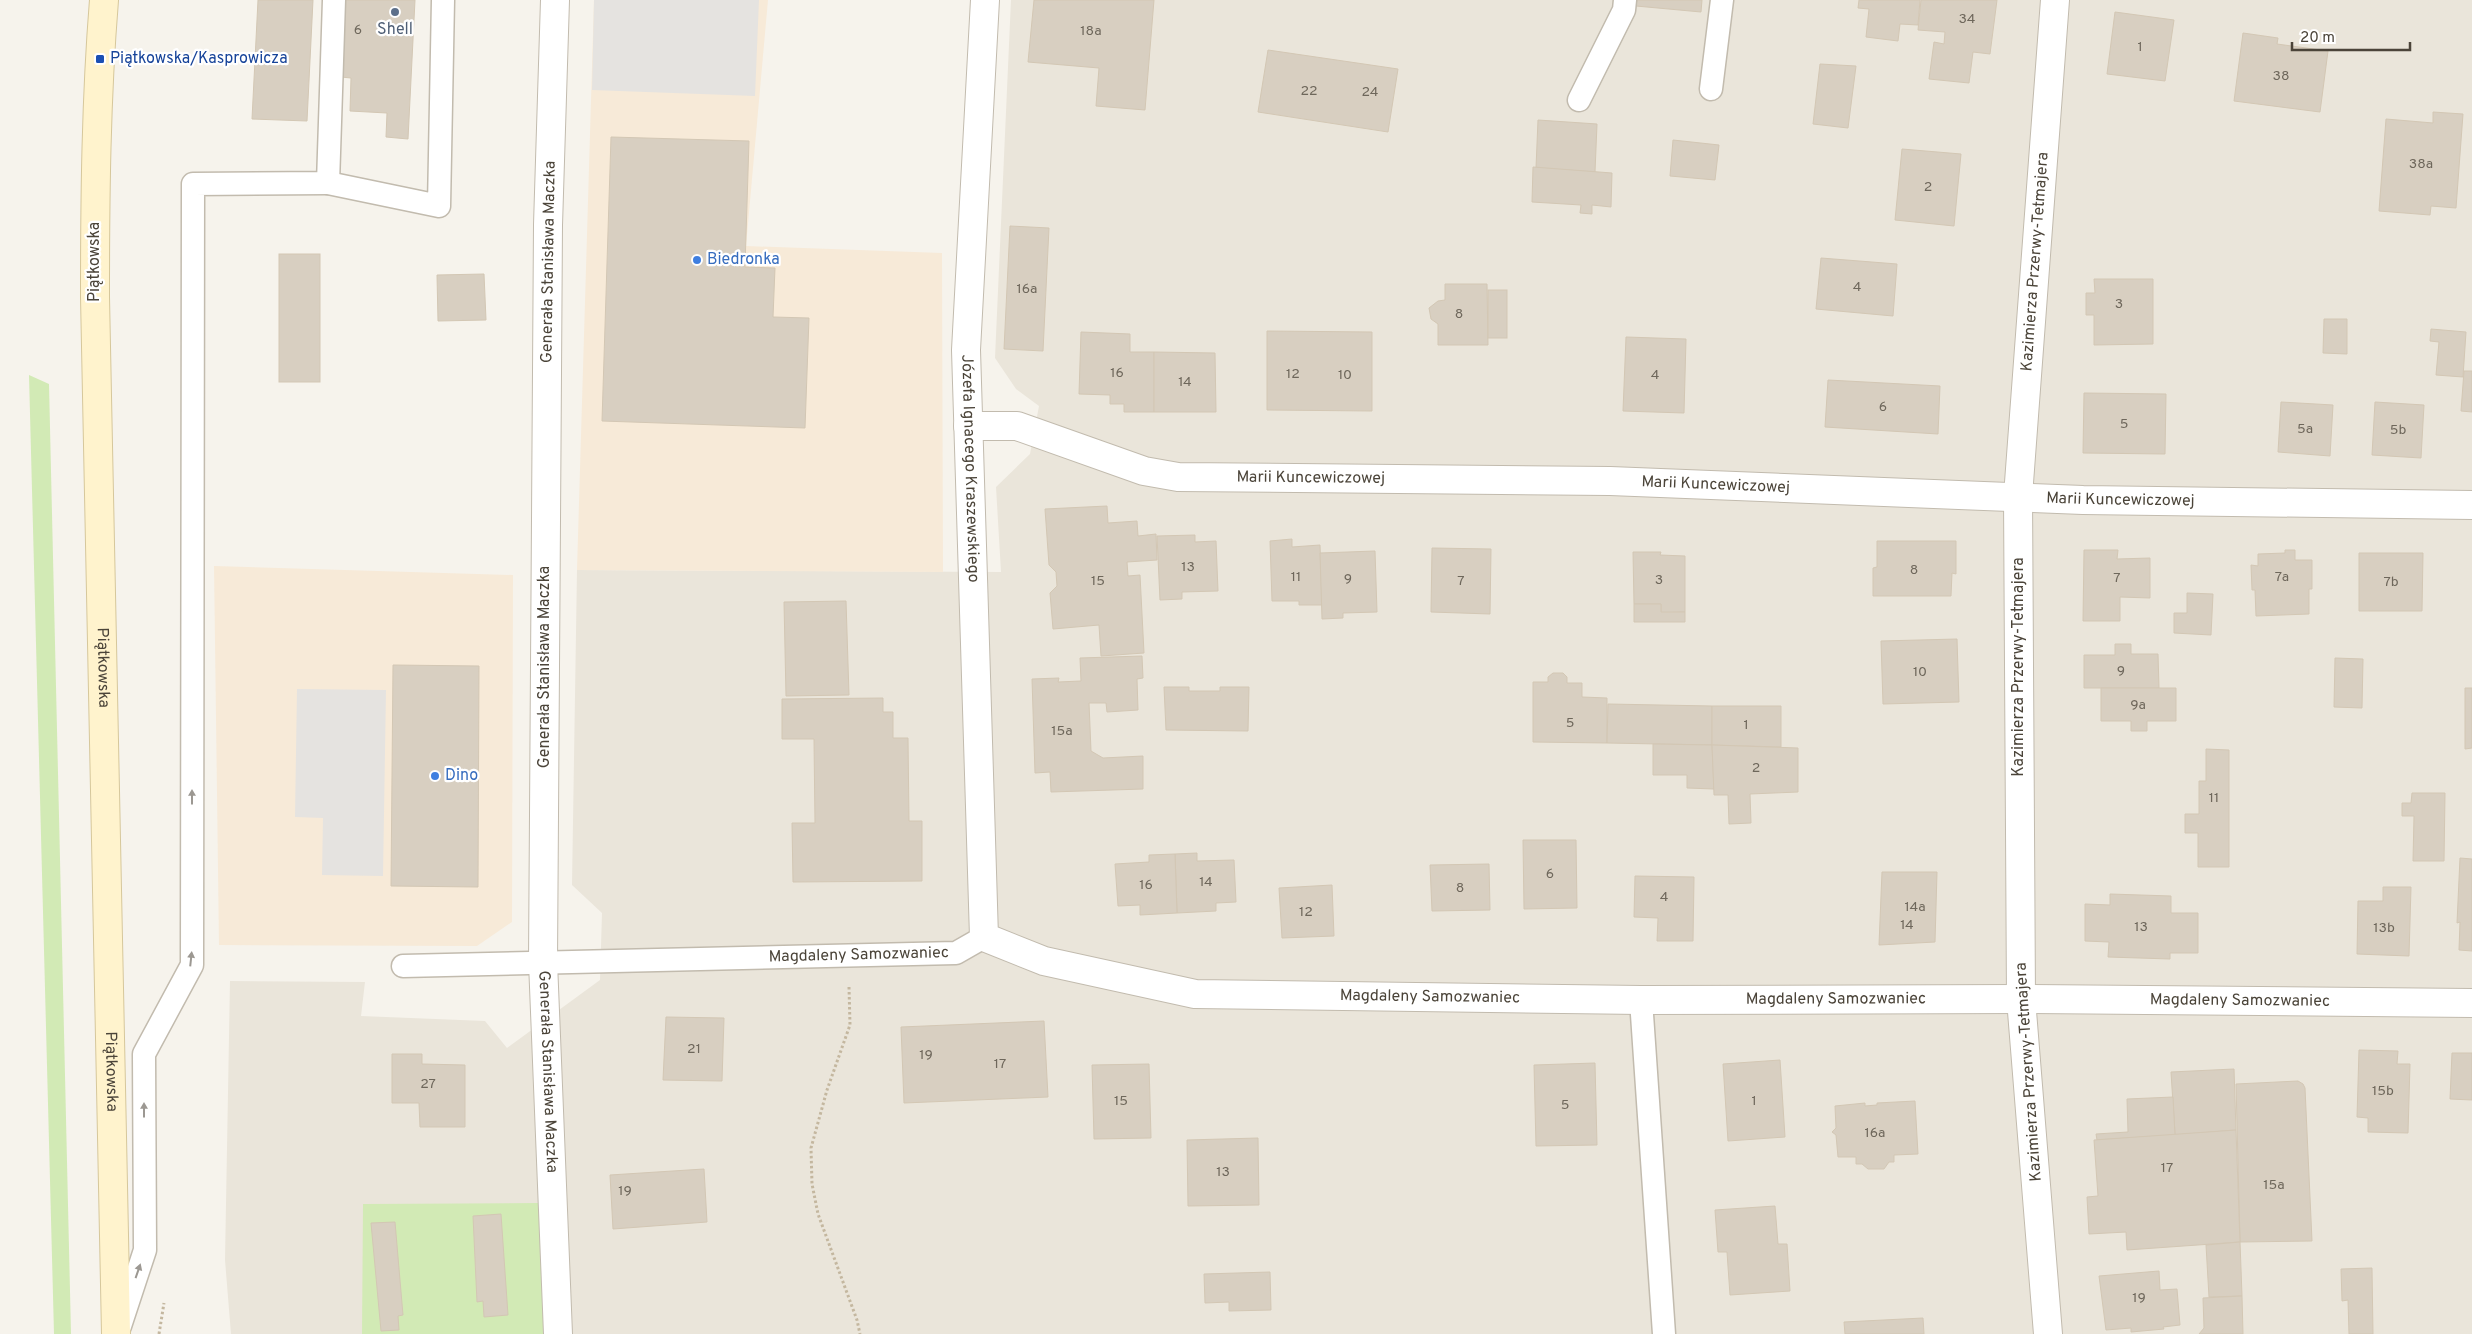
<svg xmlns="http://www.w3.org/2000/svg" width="2472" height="1334" viewBox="0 0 2472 1334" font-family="Overpass,sans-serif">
<rect width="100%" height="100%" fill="#f6f3ec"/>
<path fill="#eae5da" d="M1011 0H2472V1334H231L225 1260 230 981 365 982 361 1016 485 1021 507 1048 600 980 602 913 572 885 577 570 1001 572 996 487 1030 454 1039 406 1016 389 995 358Z"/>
<g fill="#f7ead8">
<path d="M594 0H768L746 246 942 253 943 572 577 570Z"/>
<path d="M214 566 513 575 512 922 477 946 219 945Z"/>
</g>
<g fill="#d2eab5">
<path d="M29 375 49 384 71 1334H54Z"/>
<path d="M539 1203 545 1334H362L363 1204Z"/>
</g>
<g fill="#e5e3e0">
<path d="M594 0H759L755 96 592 90Z"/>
<path d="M297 689 386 690 383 876 322 875 323 818 295 817Z"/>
</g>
<g fill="#d8cfc1" stroke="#d3c7b4">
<path d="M258 0H313L307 121 252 119Z"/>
<path d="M344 0H415L408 139 386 137 387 113 350 111 351 78 341 77Z"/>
<path d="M1034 0H1154L1145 110 1096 106 1099 68 1028 62Z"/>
<path d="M1637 0H1702L1701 12 1636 6Z"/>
<path d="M1859 0H1920L1918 25 1900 24 1898 41 1866 37 1869 9 1858 8Z"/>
<path d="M1921 0H1997L1990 54 1973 52 1969 83 1929 79 1934 42 1944 44 1945 32 1918 30Z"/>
<path d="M2115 12 2174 20 2165 81 2107 74Z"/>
<path d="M2243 33 2278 38 2277 44 2328 51 2320 112 2234 101Z"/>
<path d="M1268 50 1398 69 1388 132 1258 112Z"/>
<path d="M1820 64 1856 66 1848 128 1813 124Z"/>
<path d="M2433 112 2463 114 2456 208 2431 206 2430 215 2379 211 2386 119 2433 123Z"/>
<path d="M1538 120 1597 124 1595 172 1536 168Z"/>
<path d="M611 137 749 141 745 267 775 268 773 317 809 318 805 428 602 421Z"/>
<path d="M1673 140 1719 145 1715 180 1670 176Z"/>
<path d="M1902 149 1961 154 1954 226 1895 220Z"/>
<path d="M1533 167 1612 173 1611 207 1592 205V214L1580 213 1581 205 1532 202Z"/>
<path d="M1010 226 1049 228 1043 351 1004 349Z"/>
<rect x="279" y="254" width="41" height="128"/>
<path d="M1821 258 1897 264 1893 316 1816 309Z"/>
<path d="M484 274 486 320 438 321 437 275Z"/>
<path d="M2094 279H2153V344L2094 345V315H2086V293H2095Z"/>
<path d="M1445 284H1487L1488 345H1438V324L1431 319 1429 308 1438 301 1445 300Z"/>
<rect x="1488" y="290" width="19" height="48"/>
<path d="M2324 319H2347V354L2323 353Z"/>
<path d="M2431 329 2466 332 2463 377 2436 375 2439 342 2430 341Z"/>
<path d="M1267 331 1372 332V411L1267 410Z"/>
<path d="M1081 332 1130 334V352H1154V412H1124V404H1110V395L1079 394Z"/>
<path d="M1626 337 1686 339 1684 413 1623 411Z"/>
<path d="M1154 352 1215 353 1216 412H1154Z"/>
<path d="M2464 371H2472V412L2461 411Z"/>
<path d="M1828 380 1940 386 1938 434 1825 427Z"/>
<path d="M2084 393 2166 394 2165 454 2083 453Z"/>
<path d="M2281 402 2333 405 2330 456 2278 452Z"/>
<path d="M2375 402 2424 405 2421 458 2372 455Z"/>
<path d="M1107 506 1108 523 1137 521 1138 536 1156 534 1157 560 1127 562 1128 576 1140 575 1144 653 1101 656 1099 625 1053 629 1050 593 1057 586 1056 572 1049 565 1045 509Z"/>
<path d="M1195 535V542L1216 541 1218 591 1182 592V599L1160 600 1157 536Z"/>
<path d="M1292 539V547L1320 545 1322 605H1299V601H1272L1270 541Z"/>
<path d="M1877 541H1956V574L1952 573 1951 596H1873V568L1877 567Z"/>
<path d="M1432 548 1491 549 1490 614 1431 612Z"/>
<path d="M2084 550H2118L2117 559 2150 558V598L2120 597V621H2083Z"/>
<path d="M2285 550H2295V560H2312V589H2309V614L2256 616 2255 590H2252L2251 565 2258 566V554L2285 553Z"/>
<path d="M1375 551 1377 612 1343 613V618L1322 619 1320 553Z"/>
<path d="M1633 552H1661L1660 555 1685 556V612L1661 613V604H1634Z"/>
<path d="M2359 553H2423L2422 611H2359Z"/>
<path d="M2187 593 2213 594 2211 635 2174 633V613H2187Z"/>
<path d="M846 601 849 695 786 696 784 602Z"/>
<path d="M1634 604H1661V612H1685V622H1634Z"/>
<path d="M1957 639 1959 702 1883 704 1881 641Z"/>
<path d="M2115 644H2131V654H2158L2159 688H2084V655H2115Z"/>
<path d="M1142 656 1143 678 1137 679 1138 710 1107 712 1106 703H1089L1091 751 1103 758 1143 756V789L1051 792 1050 772 1035 773 1032 679 1059 678 1058 682 1081 681 1080 658Z"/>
<path d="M2335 658 2363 659 2362 708 2334 707Z"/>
<path d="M393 665 479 666 478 887 391 886Z"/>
<path d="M1553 673H1563L1567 677V683H1582V697L1607 698V743L1533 742V682H1548V677Z"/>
<path d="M1164 687H1189V691H1220V687H1249L1248 731 1166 730Z"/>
<path d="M2101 688H2176V721H2147V731H2131V721H2101Z"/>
<path d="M2465 688H2472V748L2465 749Z"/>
<path d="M883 698V712H893V738H908L909 821H922V881L793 882 792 823H815L814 739H782V699Z"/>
<path d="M1608 704 1712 706V745L1607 743Z"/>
<path d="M1712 706H1781V747L1712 745Z"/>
<path d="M1653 744 1712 745 1714 789 1687 788V775H1653Z"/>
<path d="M1712 745 1798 748V792L1750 794 1751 823 1729 824 1728 795H1714Z"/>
<path d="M2206 749 2229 750V867H2198V833H2185V814H2199V781H2206Z"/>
<path d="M2412 793H2445L2444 861H2413L2414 816H2402V803H2411Z"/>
<path d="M1523 840H1576L1577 908 1524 909Z"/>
<path d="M1197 853V861L1234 860 1236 902 1216 903V911L1177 913 1175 854Z"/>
<path d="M1175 854 1177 913 1140 915V905L1118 906 1115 864 1149 862V855Z"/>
<path d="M2460 858 2472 859V951L2459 950 2460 922 2457 923Z"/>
<path d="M1489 864 1490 910 1432 911 1430 865Z"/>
<path d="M1882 872H1937L1935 942 1879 945Z"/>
<path d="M1635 876 1694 877 1693 941H1657L1658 918 1634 917Z"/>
<path d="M1332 885 1334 936 1282 938 1279 888Z"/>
<path d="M2383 887H2411L2409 956 2357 954 2358 901H2383Z"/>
<path d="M2110 894 2171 896V913H2198V953H2170V959L2108 957 2109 942 2085 941V904L2110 905Z"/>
<path d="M666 1017 724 1018 722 1081 663 1080Z"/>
<path d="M1044 1021 1048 1097 904 1103 901 1027Z"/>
<path d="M2359 1050 2398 1051 2397 1064H2410L2408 1133 2368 1132V1118L2357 1117Z"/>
<path d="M2452 1053H2472V1100L2450 1099Z"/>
<path d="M392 1054H422V1064L465 1065V1127H420L419 1103H392Z"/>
<path d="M1780 1060 1785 1137 1728 1141 1723 1064Z"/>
<path d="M1595 1063 1597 1145 1536 1146 1534 1065Z"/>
<path d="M1149 1064 1151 1138 1094 1139 1092 1065Z"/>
<path d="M2234 1069 2236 1130 2175 1135 2171 1072Z"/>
<path d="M2298 1081 2303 1084 2305 1088 2312 1241 2240 1242 2236 1084Z"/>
<path d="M2173 1097 2175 1135 2097 1140 2096 1134 2128 1132 2127 1099Z"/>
<path d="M1915 1101 1918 1154 1894 1155V1162H1889L1884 1169H1868L1862 1164H1856V1157H1838L1836 1135 1832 1132 1836 1128 1835 1106 1865 1103V1106L1877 1105V1103Z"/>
<path d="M2236 1130 2240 1242 2127 1250 2126 1232 2089 1234 2087 1197 2098 1196 2094 1140Z"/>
<path d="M1258 1138 1259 1205 1188 1206 1187 1140Z"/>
<path d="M704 1169 707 1222 613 1229 610 1175Z"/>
<path d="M1775 1206 1778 1244H1787L1790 1291 1730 1295 1727 1252H1718L1715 1210Z"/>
<path d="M501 1214 508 1315 484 1317 483 1301 477 1302 473 1216Z"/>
<path d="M395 1222 403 1315 398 1316 399 1330 381 1331 371 1223Z"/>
<path d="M2240 1242 2242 1296 2209 1297 2206 1245Z"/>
<path d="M2372 1268 2373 1334H2349L2348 1300 2342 1301 2341 1269Z"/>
<path d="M2159 1271 2160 1290 2177 1289 2180 1325 2163 1327 2164 1329 2131 1332V1328L2106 1330 2099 1276Z"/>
<path d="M1270 1272 1271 1310 1229 1311V1302L1205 1303 1204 1274Z"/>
<path d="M2242 1296 2243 1334H2199L2204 1328 2203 1298Z"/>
<path d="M1923 1318 1924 1334H1845L1844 1322Z"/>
</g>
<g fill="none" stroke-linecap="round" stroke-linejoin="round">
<defs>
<g id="lane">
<path d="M1711 89 1722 0"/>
<path d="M1579 100 1624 10 1625 0"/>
<path d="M328 183 439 206 443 0"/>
<path id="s1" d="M403 966 956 953 984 937"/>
<path d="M1641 1000 1664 1334"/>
<path d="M120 1326 145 1250 144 1054 192 965 193 184 328 183 334 0"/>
</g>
<g id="street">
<path id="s2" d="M555 0 548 225 543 962 558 1334"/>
<path id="s3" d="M985 0 966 350 984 937 1044 961 1195 994 1641 1000 2021 999 2472 1003"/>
<path id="s4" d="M968 426H1017L1144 471 1178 477 1610 481 2083 500 2472 505"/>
<path id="s5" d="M2048 1334 2021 999 2018 496 2055 0"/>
</g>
<g id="secondary">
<path id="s6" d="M104 0C96 99 95 197 95 297L116 1334"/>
</g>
</defs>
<use href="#lane" stroke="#c2bbae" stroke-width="25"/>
<use href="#street" stroke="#c2bbae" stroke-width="30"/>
<use href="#secondary" stroke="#d6c79b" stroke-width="30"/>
<g stroke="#c4b79f" stroke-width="3" stroke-dasharray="2.5 2.5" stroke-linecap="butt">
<path d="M849 987 850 1025 827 1090 811 1148 812 1184 818 1214 857 1320 860 1334"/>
<path d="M159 1334 164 1303"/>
</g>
<use href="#lane" stroke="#fff" stroke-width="22"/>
<use href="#street" stroke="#fff" stroke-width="28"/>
<use href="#secondary" stroke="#fff3cd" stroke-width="28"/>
</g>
<defs><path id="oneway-solid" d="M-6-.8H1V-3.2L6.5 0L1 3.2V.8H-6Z" transform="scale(1.25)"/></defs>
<g fill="#9c9892">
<use href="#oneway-solid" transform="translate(192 797) rotate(-90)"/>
<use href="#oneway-solid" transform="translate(191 959) rotate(-84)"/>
<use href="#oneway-solid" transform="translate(144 1110) rotate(-90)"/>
<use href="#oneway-solid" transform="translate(138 1271) rotate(-71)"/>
</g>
<circle fill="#5c6f8a" stroke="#fff" stroke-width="2" cx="395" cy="12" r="5"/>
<rect fill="#1a4fb4" stroke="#fff" stroke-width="2" x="95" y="54" width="10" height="10" rx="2.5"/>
<g fill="#3f7fe0" stroke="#fff" stroke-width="2">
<circle cx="697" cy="260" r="5"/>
<circle cx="435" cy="776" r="5"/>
</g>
<g text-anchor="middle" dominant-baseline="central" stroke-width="4.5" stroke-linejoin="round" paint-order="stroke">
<g font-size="14" fill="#6e675b">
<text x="1967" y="19">34</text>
<text x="358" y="30">6</text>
<text x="1091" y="31">18a</text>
<text x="2140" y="47">1</text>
<text x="2281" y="76">38</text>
<text x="1309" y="91">22</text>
<text x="1370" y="92">24</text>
<text x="2421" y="164">38a</text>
<text x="1928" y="187">2</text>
<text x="1857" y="287">4</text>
<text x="1027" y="289">16a</text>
<text x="2119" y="304">3</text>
<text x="1459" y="314">8</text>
<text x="1117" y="373">16</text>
<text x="1293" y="374">12</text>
<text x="1345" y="375">10</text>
<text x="1655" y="375">4</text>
<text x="1185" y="382">14</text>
<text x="1883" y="407">6</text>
<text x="2124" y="424">5</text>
<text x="2305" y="429">5a</text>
<text x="2398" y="430">5b</text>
<text x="1188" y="567">13</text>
<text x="1914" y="570">8</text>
<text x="1296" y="577">11</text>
<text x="2282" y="577">7a</text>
<text x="2117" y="578">7</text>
<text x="1348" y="579">9</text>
<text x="1659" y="580">3</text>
<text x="1098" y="581">15</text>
<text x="1461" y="581">7</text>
<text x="2391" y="582">7b</text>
<text x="2121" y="671">9</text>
<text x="1920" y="672">10</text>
<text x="2138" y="705">9a</text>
<text x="1570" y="723">5</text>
<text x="1746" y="725">1</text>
<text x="1062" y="731">15a</text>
<text x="1756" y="768">2</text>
<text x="2214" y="798">11</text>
<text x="1550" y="874">6</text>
<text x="1206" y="882">14</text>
<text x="1146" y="885">16</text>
<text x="1460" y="888">8</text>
<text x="1664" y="897">4</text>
<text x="1915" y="907">14a</text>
<text x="1306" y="912">12</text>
<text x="1907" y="925">14</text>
<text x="2141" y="927">13</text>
<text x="2384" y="928">13b</text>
<text x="694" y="1049">21</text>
<text x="926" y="1055">19</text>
<text x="1000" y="1064">17</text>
<text x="428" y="1084">27</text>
<text x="2383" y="1091">15b</text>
<text x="1121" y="1101">15</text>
<text x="1754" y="1101">1</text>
<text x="1565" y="1105">5</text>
<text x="1875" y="1133">16a</text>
<text x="2167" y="1168">17</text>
<text x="1223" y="1172">13</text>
<text x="2274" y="1185">15a</text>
<text x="625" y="1191">19</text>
<text x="2139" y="1298">19</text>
</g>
<g font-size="16" fill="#4e5e75" stroke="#fff">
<text x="395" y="30">Shell</text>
</g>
<g font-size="16" fill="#164399" stroke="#fff" text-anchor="start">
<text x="110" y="59">Piątkowska/Kasprowicza</text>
</g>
<g font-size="16" fill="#366cbe" stroke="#fff" text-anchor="start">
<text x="707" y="260">Biedronka</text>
<text x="445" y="776">Dino</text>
</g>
<g font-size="16" fill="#4b4439" stroke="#fff">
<text transform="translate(95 262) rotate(-90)">Piątkowska</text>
<text transform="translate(549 262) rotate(-89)">Generała Stanisława Maczka</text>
<text stroke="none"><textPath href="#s5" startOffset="1074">Kazimierza Przerwy-Tetmajera</textPath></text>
<text stroke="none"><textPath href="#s3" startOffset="469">Józefa Ignacego Kraszewskiego</textPath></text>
<text stroke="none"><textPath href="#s4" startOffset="351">Marii Kuncewiczowej</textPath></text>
<text stroke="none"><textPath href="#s4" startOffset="756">Marii Kuncewiczowej</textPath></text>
<text stroke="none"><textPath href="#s4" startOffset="1161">Marii Kuncewiczowej</textPath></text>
<text stroke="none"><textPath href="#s6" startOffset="668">Piątkowska</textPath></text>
<text transform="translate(545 667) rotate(-90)">Generała Stanisława Maczka</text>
<text transform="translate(2019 667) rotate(-90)">Kazimierza Przerwy-Tetmajera</text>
<text stroke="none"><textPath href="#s1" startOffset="456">Magdaleny Samozwaniec</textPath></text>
<text stroke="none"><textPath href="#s3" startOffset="1392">Magdaleny Samozwaniec</textPath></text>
<text stroke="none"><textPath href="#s3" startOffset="1798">Magdaleny Samozwaniec</textPath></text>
<text stroke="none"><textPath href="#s3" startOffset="2202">Magdaleny Samozwaniec</textPath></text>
<text stroke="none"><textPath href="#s6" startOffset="1072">Piątkowska</textPath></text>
<text stroke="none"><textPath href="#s2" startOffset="1072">Generała Stanisława Maczka</textPath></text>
<text transform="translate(2029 1072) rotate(-94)">Kazimierza Przerwy-Tetmajera</text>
</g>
</g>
<path d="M2292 42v8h118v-8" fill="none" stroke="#4b4439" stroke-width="2.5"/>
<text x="2300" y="42" font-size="15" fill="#4b4439" stroke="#ffffff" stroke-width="4" paint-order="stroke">20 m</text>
</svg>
